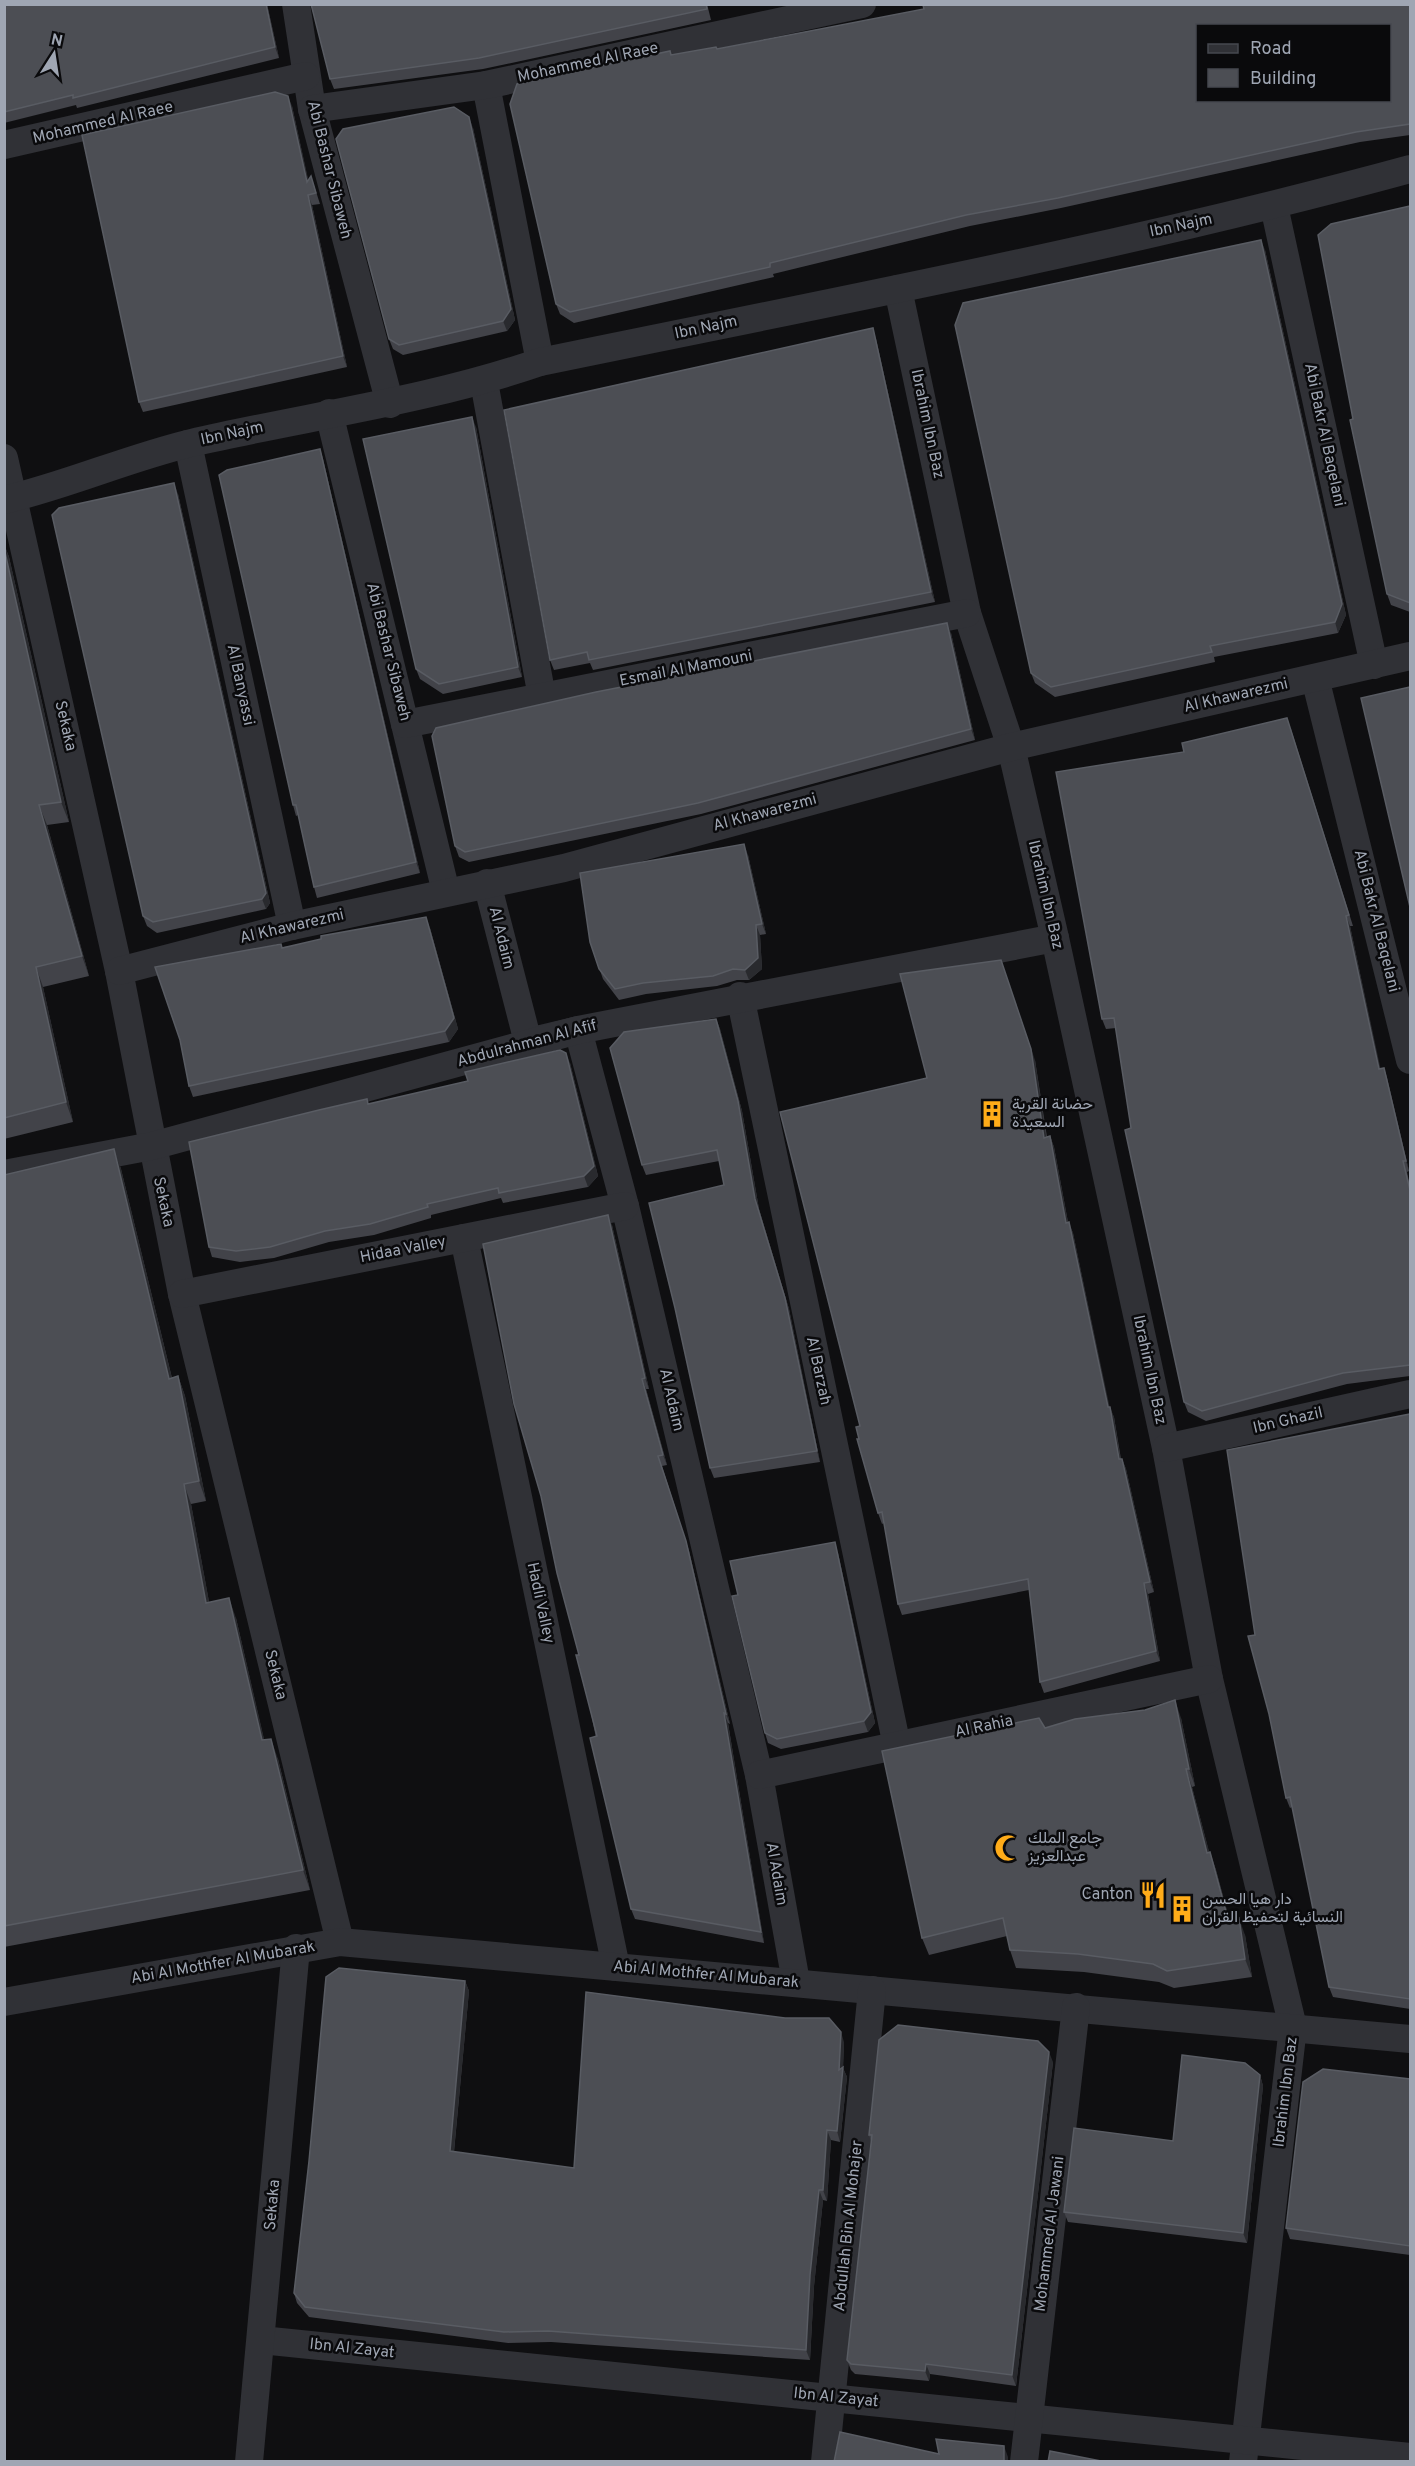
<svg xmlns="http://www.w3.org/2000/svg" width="1415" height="2466" viewBox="0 0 1415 2466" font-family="Overpass,Vazirmatn,sans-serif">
<rect width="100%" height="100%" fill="#0f0f11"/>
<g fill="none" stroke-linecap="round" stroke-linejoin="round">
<g stroke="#303136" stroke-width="28">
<path d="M296 4 312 109 390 404"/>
<path d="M486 85 540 362"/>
<path d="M312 109 486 85 862 4"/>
<path d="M4 145 306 76"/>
<path d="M1274 206 1374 665"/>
<path d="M898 289 967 613 1011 747 1055 938 1166 1448 1209 1679 1293 2027 1243 2462"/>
<path d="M484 382 542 697"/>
<path d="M329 413 446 892"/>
<path d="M188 444 292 926"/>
<path d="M4 458 119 971 182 1294 340 1942"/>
<path d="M4 500C68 485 128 458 191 443 308 416 427 401 540 362 831 302 1124 247 1410 169"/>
<path d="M1315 678 1410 1060"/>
<path d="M405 724 967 613"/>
<path d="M487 883 528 1042 578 1030 625 1206 759 1775 796 1982"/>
<path d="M119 971 292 926 564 868 1011 747 1410 656"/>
<path d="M740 996 897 1746"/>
<path d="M4 1174 152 1146 578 1030 1055 938"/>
<path d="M464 1238 616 1967"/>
<path d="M182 1294 625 1206"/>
<path d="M1166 1448 1410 1394"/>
<path d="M759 1775 1209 1679"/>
<path d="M4 2002 340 1942 1410 2039"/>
<path d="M261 2340 1410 2457"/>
<path d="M249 2462 296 1948"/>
<path d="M825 2462 872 1990"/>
<path d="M1024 2462 1076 2007"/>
</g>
</g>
<g fill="#424349">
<path d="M4 4H267L279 58 77 108 76 105 4 123Z"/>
<path d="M707 4 711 20 483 69 334 89 330 79Z"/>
<path d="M1410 4V135L1360 142 1061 208 970 226 773 274 774 277 574 323 560 314 556 304 671 55 717 49Z"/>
<path d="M292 106 308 180 311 176 320 204 312 205 347 367 143 412 139 402Z"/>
<path d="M473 128 515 320 507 331 403 355 393 349 389 339Z"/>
<path d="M1410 206V612L1391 605 1387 594 1353 419Z"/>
<path d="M1265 250 1346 615 1338 633 1214 657 1215 662 1055 697 1035 683 1031 673Z"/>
<path d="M876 339 935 602 593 670 590 663 554 670 550 660Z"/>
<path d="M476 427 522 677 443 694 420 679 416 669Z"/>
<path d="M320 449 323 459 420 873 317 898 314 887 298 815 296 816 293 805Z"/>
<path d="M178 494 270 903 266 909 157 933 147 926 143 916Z"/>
<path d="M4 544 9 557 69 822 47 825 89 976 43 987 73 1122 4 1139Z"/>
<path d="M951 633 975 740 701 814 469 862 459 857 455 846Z"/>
<path d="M1291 729 1353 926H1350L1380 1069 1384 1068 1387 1078 1409 1171 1407 1172 1410 1186V1376L1347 1384 1206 1421 1188 1412 1184 1402 1131 1128 1116 1028 1106 1029 1102 1019Z"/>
<path d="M748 855 766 934 760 935 762 969 749 980H737L717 986 646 994 619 1000 603 979 590 942Z"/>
<path d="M430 928 458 1029 449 1042 193 1097 189 1086 283 947Z"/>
<path d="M716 1019 720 1029 742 1111 759 1209 789 1309 820 1462 714 1478 710 1468 724 1185 719 1161 646 1175 642 1165Z"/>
<path d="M1035 1060 1047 1137 1050 1136 1054 1147 1068 1222 1073 1233 1109 1407 1114 1417 1121 1459H1122L1126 1469 1154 1592 1148 1594 1160 1661 1044 1693 1040 1682 1029 1590 902 1615 898 1604 884 1523 882 1524 878 1513 859 1439 860 1426Z"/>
<path d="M570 1063 598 1176 588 1187 503 1203 501 1198 431 1215V1218L374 1235 329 1242 274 1258 240 1262 212 1257 209 1247 369 1104Z"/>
<path d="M114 1149 121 1169 172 1378 178 1376 185 1396 206 1501 191 1504 209 1602 236 1618 264 1740 278 1759 310 1890 4 1947V1175Z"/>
<path d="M612 1225 649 1389H646L667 1465 662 1466 689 1551 730 1724 728 1723 764 1943 635 1919 631 1909 579 1655Z"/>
<path d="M1410 1414V2009L1333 1997 1329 1987 1292 1807 1290 1808 1286 1798 1255 1635Z"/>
<path d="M838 1553 875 1723 868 1732 781 1749 768 1743 765 1733 738 1595Z"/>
<path d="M1181 1718 1195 1786 1192 1787 1209 1852H1210L1216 1870 1230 1922 1245 1935 1252 1977 1174 1988 1159 1982 1084 1972 1016 1968 1010 1950 1007 1936 929 1955 922 1938 1045 1728Z"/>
<path d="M465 1981 469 1991 454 2152 574 2168 844 2042 843 2068 847 2077 840 2142 831 2140 827 2201 823 2200 814 2286 810 2360 551 2342 508 2343 309 2317 297 2303 294 2293Z"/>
<path d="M1053 2062 1016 2386 930 2374 929 2381 855 2374 851 2370 847 2360 871 2141 869 2135Z"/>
<path d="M1260 2075 1263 2086 1247 2243 1068 2222 1064 2212 1173 2141Z"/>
<path d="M1410 2079V2255L1290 2239 1286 2228Z"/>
</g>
<g fill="#292a2e">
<path d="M266 4H267L279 58 275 47Z"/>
<path d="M288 96 292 106 311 192 307 182Z"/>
<path d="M469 117 473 128 515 320 507 331 503 321Z"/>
<path d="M308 195 312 205 347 367 343 356Z"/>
<path d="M1261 240 1265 250 1346 615 1338 633 1335 622Z"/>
<path d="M873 328 876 339 935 602 931 592Z"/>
<path d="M472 417 476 427 522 677 518 667Z"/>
<path d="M320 449 323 459 420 873 416 862Z"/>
<path d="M174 483 178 494 270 903 266 909 262 899Z"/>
<path d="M4 544 9 557 69 822 61 802 4 548Z"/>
<path d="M947 623 951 633 975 740 971 729Z"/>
<path d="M39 805 47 825 89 976 82 956Z"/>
<path d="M744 844 748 855 766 934 762 924Z"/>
<path d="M1346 916 1350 926 1383 1080 1379 1069Z"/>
<path d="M426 917 430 928 458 1029 449 1042 445 1031Z"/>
<path d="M756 925 760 935 762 969 749 980 745 970Z"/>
<path d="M1001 960 1035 1060 1048 1149 1044 1138Z"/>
<path d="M36 967 43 987 73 1122 66 1102Z"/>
<path d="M716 1019 720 1029 742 1111 759 1209 789 1309 820 1462 817 1451 755 1199Z"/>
<path d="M566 1053 570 1063 598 1176 588 1187 584 1176Z"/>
<path d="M1384 1068 1387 1078 1409 1171 1406 1161Z"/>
<path d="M1050 1136 1054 1147 1070 1233 1066 1223Z"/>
<path d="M114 1149 121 1169 177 1399 169 1379Z"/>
<path d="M608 1215 612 1225 649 1389 645 1378Z"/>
<path d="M1069 1222 1073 1233 1112 1418 1108 1407Z"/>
<path d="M178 1376 185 1396 206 1501 199 1481Z"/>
<path d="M642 1379 646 1389 667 1465 663 1455Z"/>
<path d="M1110 1407 1114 1417 1122 1470 1119 1459Z"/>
<path d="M1122 1459 1126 1469 1154 1592 1150 1582Z"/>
<path d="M662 1466 689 1551 730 1724 726 1714Z"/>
<path d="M184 1484 191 1504 213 1623 206 1603Z"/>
<path d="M835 1542 838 1553 875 1723 868 1732 864 1721Z"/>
<path d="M1144 1583 1148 1594 1160 1661 1156 1651Z"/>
<path d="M229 1598 236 1618 269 1760 262 1740Z"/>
<path d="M1175 1700 1181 1718 1195 1786 1189 1769Z"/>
<path d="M724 1713 728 1723 764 1943 761 1932Z"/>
<path d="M271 1739 278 1759 310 1890 303 1870Z"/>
<path d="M1186 1769 1192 1787 1214 1870 1207 1853Z"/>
<path d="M1210 1852 1216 1870 1235 1940 1229 1923Z"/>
<path d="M1239 1918 1245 1935 1252 1977 1245 1959Z"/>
<path d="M465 1981 469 1991 453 2161 450 2151Z"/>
<path d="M841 2032 844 2042 843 2068 847 2077 840 2142 837 2131Z"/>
<path d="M1049 2052 1053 2062 1016 2386 1012 2375Z"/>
<path d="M1260 2075 1263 2086 1247 2243 1243 2233Z"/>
<path d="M827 2130 831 2140 827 2201 823 2190Z"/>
<path d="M819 2190 823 2200 814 2286 810 2360 806 2350 810 2275Z"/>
<path d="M926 2364 930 2374 929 2381 925 2371Z"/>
<path d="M1004 2446 1008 2457V2462H1004Z"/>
</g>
<g fill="#4c4e54" stroke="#595c63" stroke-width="1.5" fill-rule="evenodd">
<path d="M4 4H266L275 47 73 98V95L4 112Z"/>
<path d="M311 4H706L707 9 479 58 330 79Z"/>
<path d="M927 4H1410V124L1356 132 1058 198 966 215 770 263V267L570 312 556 304 510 104 517 84 670 51 671 55 716 47 717 49 924 9 923 5ZM1197 26H1389V100H1197Z"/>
<path d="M275 92 288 96 307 182 311 176 316 193 308 195 343 356 139 402 82 135Z"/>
<path d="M454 107 469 117 511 309 503 321 399 345 389 339 336 139 343 129Z"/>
<path d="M1410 206V603L1387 594 1350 420 1353 419 1318 235 1331 224Z"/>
<path d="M1261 240 1342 604 1335 622 1210 646 1212 652 1051 687 1031 673 955 325 963 303Z"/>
<path d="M873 328 931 592 589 660 587 652 550 660 504 410Z"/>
<path d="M472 417 518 667 439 684 416 669 363 439Z"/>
<path d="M320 449 416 862 314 887 296 805H293L219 475 227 470Z"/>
<path d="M174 483 266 893 262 899 153 922 143 916 52 515 59 508Z"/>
<path d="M4 548 61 802 39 805 82 956 36 967 66 1102 4 1118Z"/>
<path d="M947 623 971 729 698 803 465 852 455 846 432 736 436 728 596 692Z"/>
<path d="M1410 687V907L1361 698Z"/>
<path d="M1287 718 1349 915 1346 916 1379 1069 1384 1068 1406 1161H1403L1410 1190V1365L1343 1373 1202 1411 1184 1402 1125 1130 1131 1128 1114 1018 1102 1019 1056 772 1184 752 1182 743Z"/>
<path d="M744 844 762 924 756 925 758 958 745 970 733 969 713 976 643 983 615 989 599 969 590 942 580 873Z"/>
<path d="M426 917 454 1018 445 1031 189 1086 180 1040 155 967 281 944 282 948 321 939V936Z"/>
<path d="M1001 960 1031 1049 1044 1138 1050 1136 1066 1223 1069 1222 1108 1407H1110L1119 1459H1122L1150 1582 1144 1583 1156 1651 1040 1682 1028 1579 898 1604 882 1512 878 1513 857 1439H859L856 1427 860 1426 780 1112 927 1078 900 974Z"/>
<path d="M716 1019 738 1101 755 1199 785 1298 817 1451 710 1468 675 1308 649 1203 724 1185 717 1150 642 1165 610 1048 624 1032Z"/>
<path d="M560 1050 566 1053 594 1166 584 1176 499 1193 498 1188 427 1204 428 1207 370 1224 325 1231 270 1247 236 1251 209 1247 189 1142 319 1110 367 1099 368 1104 468 1081 465 1072Z"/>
<path d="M114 1149 169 1379 178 1376 199 1481 184 1484 206 1603 229 1598 262 1740 271 1739 303 1870 4 1926V1175Z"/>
<path d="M608 1215 645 1378 642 1379 663 1455 658 1456 686 1541 726 1714 724 1713 761 1932 631 1909 590 1738 597 1736 576 1655H579L557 1573 541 1496 514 1404 483 1244Z"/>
<path d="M1410 1414V1999L1329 1987 1290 1797 1286 1798 1269 1714 1248 1636 1255 1635 1227 1450Z"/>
<path d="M835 1542 871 1712 864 1721 777 1739 765 1733 732 1596 738 1595 730 1561Z"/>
<path d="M1175 1700 1189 1769H1186L1207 1853 1210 1852 1229 1923 1239 1918 1245 1959 1167 1971 1153 1964 1078 1954 1010 1950 1003 1918 922 1938 882 1751 1039 1718 1045 1728 1075 1719 1145 1710Z"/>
<path d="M339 1968 465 1981 450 2151 574 2168 586 1992 785 2018H829L841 2032 839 2070 843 2067 837 2131 827 2130 823 2190H819L810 2275 806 2350 548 2331 504 2332 305 2307 294 2293 309 2161 326 1977Z"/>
<path d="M898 2025 1038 2041 1049 2052 1012 2375 926 2364 925 2371 851 2364 847 2360 872 2135H869L879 2040Z"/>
<path d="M1182 2055 1245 2063 1260 2075 1243 2233 1064 2212 1074 2128 1173 2141Z"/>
<path d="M1323 2069 1410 2079V2246L1286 2228 1303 2082Z"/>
<path d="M840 2432 939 2454 936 2439 1004 2446V2462H834Z"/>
<path d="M1050 2451 1106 2462H1048Z"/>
</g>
<defs>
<symbol id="building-bare" viewBox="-9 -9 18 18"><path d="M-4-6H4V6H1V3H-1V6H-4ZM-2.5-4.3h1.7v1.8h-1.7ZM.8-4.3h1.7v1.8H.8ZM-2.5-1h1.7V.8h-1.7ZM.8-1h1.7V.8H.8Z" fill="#ffac19" stroke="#0a0a0c" stroke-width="2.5" paint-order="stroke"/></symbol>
<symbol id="mosque-bare" viewBox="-9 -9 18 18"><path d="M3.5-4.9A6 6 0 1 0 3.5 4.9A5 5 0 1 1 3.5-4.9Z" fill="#ffac19" stroke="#0a0a0c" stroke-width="2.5" paint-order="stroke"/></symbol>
<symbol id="restaurant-bare" viewBox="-9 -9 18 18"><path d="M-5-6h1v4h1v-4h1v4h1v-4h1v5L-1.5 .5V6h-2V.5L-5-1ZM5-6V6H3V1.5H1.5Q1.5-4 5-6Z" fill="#ffac19" stroke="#0a0a0c" stroke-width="2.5" paint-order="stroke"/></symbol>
</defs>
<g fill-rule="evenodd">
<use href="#building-bare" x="973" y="1095" width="38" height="38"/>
<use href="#mosque-bare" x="989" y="1829" width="38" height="38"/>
<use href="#restaurant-bare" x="1134" y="1876" width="38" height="38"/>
<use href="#building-bare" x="1163" y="1890" width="38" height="38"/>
</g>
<g text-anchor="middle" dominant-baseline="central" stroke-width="5" stroke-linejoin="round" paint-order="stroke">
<g font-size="16" fill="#9fa6b3" stroke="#0a0a0c">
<text transform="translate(588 63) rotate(-12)">Mohammed Al Raee</text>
<text transform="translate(103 123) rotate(-13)">Mohammed Al Raee</text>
<text transform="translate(329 170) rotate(76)">Abi Bashar Sibaweh</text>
<text transform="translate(1181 226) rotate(-12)">Ibn Najm</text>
<text transform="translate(706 328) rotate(-12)">Ibn Najm</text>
<text transform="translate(927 424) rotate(78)">Ibrahim Ibn Baz</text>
<text transform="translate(232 434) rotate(-12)">Ibn Najm</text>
<text transform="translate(1324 435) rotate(78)">Abi Bakr Al Baqelani</text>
<text transform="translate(388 652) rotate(76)">Abi Bashar Sibaweh</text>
<text transform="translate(686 669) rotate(-11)">Esmail Al Mamouni</text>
<text transform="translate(240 685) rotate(78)">Al Banyassi</text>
<text transform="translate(1236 696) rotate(-13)">Al Khawarezmi</text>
<text transform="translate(65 726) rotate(77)">Sekaka</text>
<text transform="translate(765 813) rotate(-15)">Al Khawarezmi</text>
<text transform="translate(1045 895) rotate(77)">Ibrahim Ibn Baz</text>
<text transform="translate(1376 921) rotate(76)">Abi Bakr Al Baqelani</text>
<text transform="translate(292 927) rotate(-13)">Al Khawarezmi</text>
<text transform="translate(501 938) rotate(76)">Al Adaim</text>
<text transform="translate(527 1044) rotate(-15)">Abdulrahman Al Afif</text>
<text transform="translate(163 1202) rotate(78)">Sekaka</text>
<text transform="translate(403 1250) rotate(-11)">Hidaa Valley</text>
<text transform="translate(1149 1370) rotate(78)">Ibrahim Ibn Baz</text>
<text transform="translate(818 1371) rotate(78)">Al Barzah</text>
<text transform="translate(671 1400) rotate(77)">Al Adaim</text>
<text transform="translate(1288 1421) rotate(-13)">Ibn Ghazil</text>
<text transform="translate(540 1603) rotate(78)">Hadli Valley</text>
<text transform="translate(275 1675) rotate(76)">Sekaka</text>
<text transform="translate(984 1727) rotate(-12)">Al Rahia</text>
<text transform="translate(776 1874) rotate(80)">Al Adaim</text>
<text transform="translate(223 1963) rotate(-10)">Abi Al Mothfer Al Mubarak</text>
<text transform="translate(706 1975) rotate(5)">Abi Al Mothfer Al Mubarak</text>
<text transform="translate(1286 2092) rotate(-83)">Ibrahim Ibn Baz</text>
<text transform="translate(273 2205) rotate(-85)">Sekaka</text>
<text transform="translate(849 2226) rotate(-84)">Abdullah Bin Al Mohajer</text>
<text transform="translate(1050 2234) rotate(-83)">Mohammed Al Jawani</text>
<text transform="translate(352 2349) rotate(6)">Ibn Al Zayat</text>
<text transform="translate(836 2398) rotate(6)">Ibn Al Zayat</text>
</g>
<g font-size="16" fill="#9fa6b3" stroke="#0a0a0c" text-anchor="start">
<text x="1012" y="1105">حضانة القرية<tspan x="1012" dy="18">السعيدة</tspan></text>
<text x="1028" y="1839">جامع الملك<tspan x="1028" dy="18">عبدالعزيز</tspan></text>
<text x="1133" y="1895" text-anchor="end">Canton</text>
<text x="1202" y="1900">دار هيا الحسن<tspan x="1202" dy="18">النسائية لتحفيظ القران</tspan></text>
</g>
</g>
<rect width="1415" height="2466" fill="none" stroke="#9fa6b3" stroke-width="12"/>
<rect x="1196" y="24" width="195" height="78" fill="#0a0a0c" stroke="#46484f" stroke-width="1.5"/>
<rect x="1208" y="44" width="30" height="9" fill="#303136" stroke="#46484f" stroke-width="1.5"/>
<text x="1250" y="54" font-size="18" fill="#9fa6b3">Road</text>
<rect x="1208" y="69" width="30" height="18" fill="#4c4e54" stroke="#46484f" stroke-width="1.5"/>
<text x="1250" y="84" font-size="18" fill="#9fa6b3">Building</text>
<g transform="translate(54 54) rotate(12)" stroke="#0a0a0c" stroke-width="4.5" paint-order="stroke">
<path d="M0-4.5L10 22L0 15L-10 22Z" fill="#9fa6b3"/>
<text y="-9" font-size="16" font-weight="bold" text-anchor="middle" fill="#9fa6b3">N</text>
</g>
</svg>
